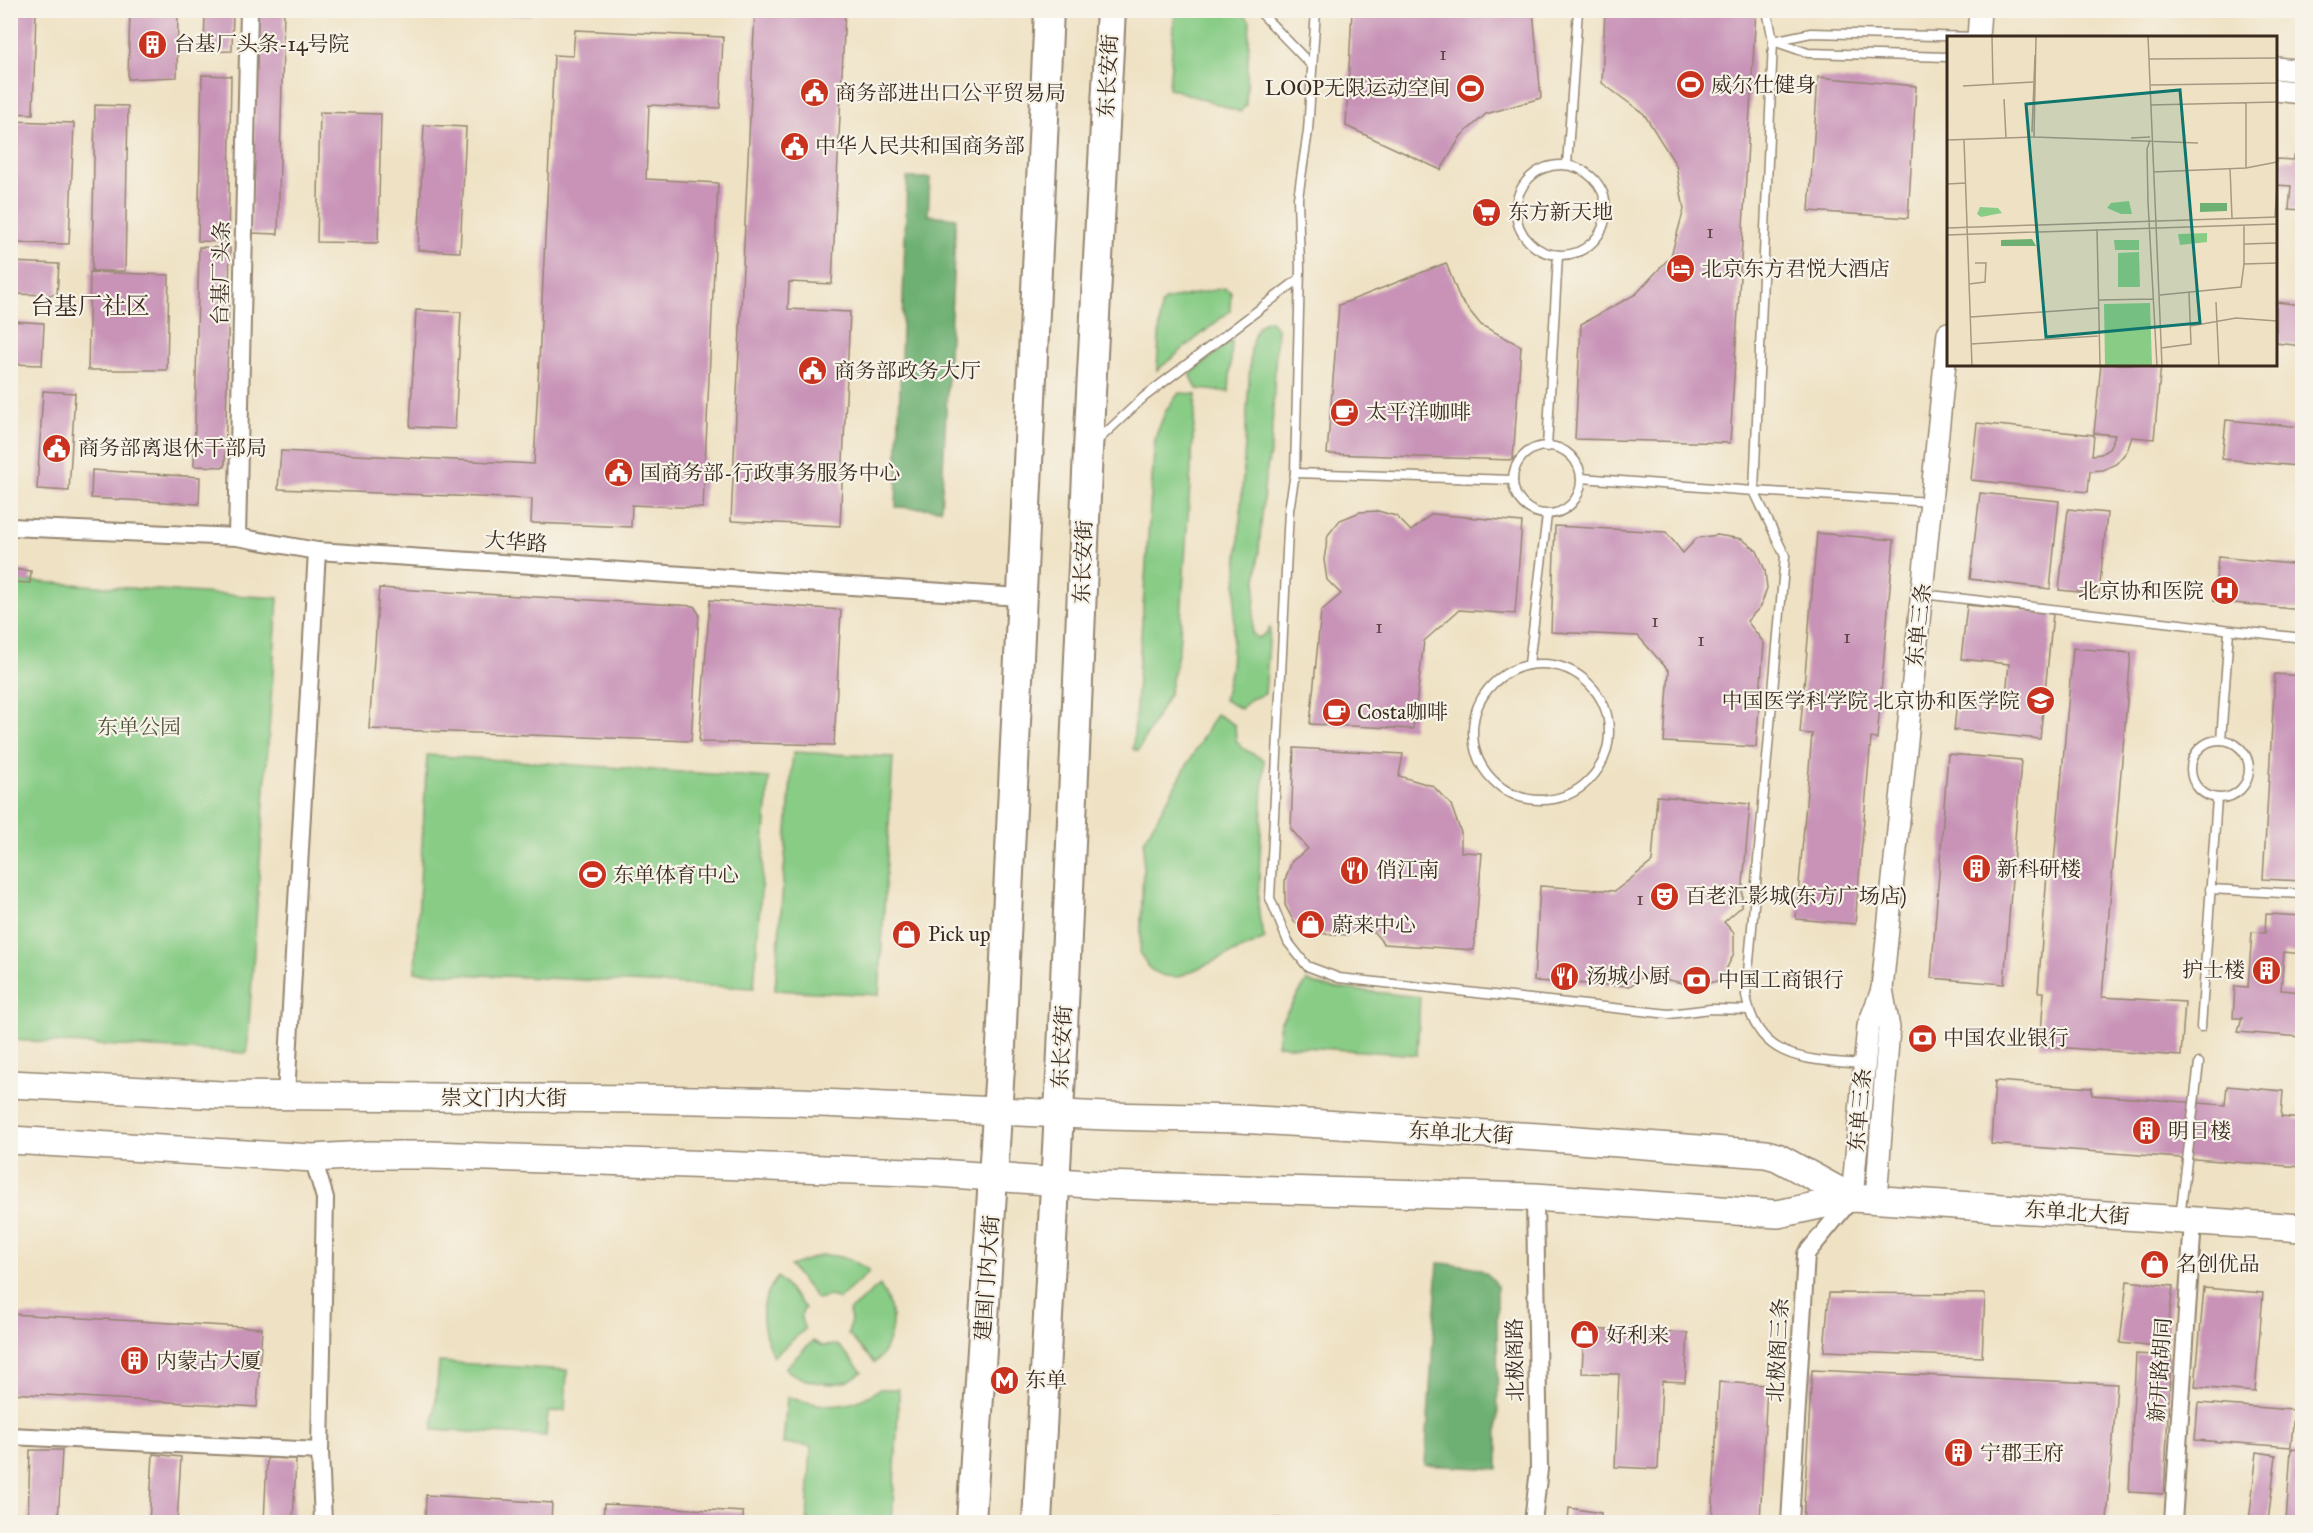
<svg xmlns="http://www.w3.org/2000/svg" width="2313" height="1533" viewBox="0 0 2313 1533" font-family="'IM FELL Great Primer','Noto Serif SC',serif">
<rect width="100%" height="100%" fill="#f7f3e8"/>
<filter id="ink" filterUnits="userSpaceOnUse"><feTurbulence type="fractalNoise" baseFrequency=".0167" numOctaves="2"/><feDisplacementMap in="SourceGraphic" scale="12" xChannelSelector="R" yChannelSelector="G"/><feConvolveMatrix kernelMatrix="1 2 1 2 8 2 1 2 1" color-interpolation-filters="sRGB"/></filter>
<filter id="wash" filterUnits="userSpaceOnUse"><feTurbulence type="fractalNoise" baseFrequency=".008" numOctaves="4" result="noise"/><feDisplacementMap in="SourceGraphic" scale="24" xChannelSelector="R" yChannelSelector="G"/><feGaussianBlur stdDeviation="1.35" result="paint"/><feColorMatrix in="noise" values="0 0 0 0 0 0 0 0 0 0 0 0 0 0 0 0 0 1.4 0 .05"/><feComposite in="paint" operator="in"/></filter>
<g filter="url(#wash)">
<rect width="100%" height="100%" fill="#efe2c4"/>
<g fill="#88cc86" stroke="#627b52" stroke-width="1.5">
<path d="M1175 11H1240L1250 21 1246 105 1240 112 1169 88Z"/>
<path d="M1224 288 1231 292 1230 311 1157 370 1161 305 1165 300Z"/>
<path d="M1269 320 1277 328 1271 448 1265 479 1252 633 1258 638 1264 635 1270 628 1265 694 1251 699 1241 709 1224 700 1231 667 1251 348C1254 335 1255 324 1269 320Z"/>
<path d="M1232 340 1229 392 1197 389 1190 374Z"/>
<path d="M1179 393 1196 394 1179 649 1169 694 1138 751 1133 749 1155 438 1166 410Z"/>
<path d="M10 580 278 598 247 1053 11 1040Z"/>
<path d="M1216 714 1235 725 1236 740 1244 749 1264 760 1258 903 1260 922 1265 939 1178 977 1164 976 1151 970 1140 954 1144 841Z"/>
<path d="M793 752 893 757 879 995 775 990Z"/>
<path d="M427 755 769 778 754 988 415 972Z"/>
<path d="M1307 981 1325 987 1420 997 1417 1055 1277 1045 1280 1023Z"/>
<path d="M822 1255C841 1255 854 1260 870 1271L839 1299 830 1296 817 1299 790 1266Z"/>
<path d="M778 1277 805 1308C799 1315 801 1321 805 1329L773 1357C761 1328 756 1303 778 1277Z"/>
<path d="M880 1285C884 1293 889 1302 891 1311 895 1326 887 1355 874 1363L848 1334 851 1320 849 1311Z"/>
<path d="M813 1341 822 1346 838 1345 862 1372C858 1374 854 1378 850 1380 831 1388 799 1382 785 1368Z"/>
<path d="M439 1362 567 1370 565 1411 548 1412 546 1436 433 1430Z"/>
<path d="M879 1389H898L899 1396 892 1522H807L811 1446 783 1444 787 1397C822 1407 848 1412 879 1389Z"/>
</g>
<g fill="#6eb073" stroke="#546d48" stroke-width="1.5">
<path d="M907 178H930L928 215 956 218 941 509 896 507Z"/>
<path d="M1438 1263C1460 1265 1486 1263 1497 1286L1498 1469 1425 1465Z"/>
</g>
<g id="blocks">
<g fill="#c893b7">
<path d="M10 10H36L33 114 10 113Z"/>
<path d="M130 10H178L177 77 128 79Z"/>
<path d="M205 10H233L232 51 204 52Z"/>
<path d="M258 10H284L278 234 251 233Z"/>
<path d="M422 10H531V16L422 12Z"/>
<path d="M755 10H845L832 284 789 282 788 309 850 312 840 526 731 521Z"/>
<path d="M1352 10H1533L1541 98 1486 114 1461 136 1441 170 1346 126Z"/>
<path d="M1605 10H1756L1730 443 1575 439 1581 324 1636 294 1671 256 1684 209 1676 165 1644 114 1602 83Z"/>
<path d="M575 30 723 37 720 108 649 105 646 179 718 183 703 508 632 505 631 527 531 523 532 499 278 489 281 451 534 464 554 55 573 56Z"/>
<path d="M202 75 231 76 228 242 198 241Z"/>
<path d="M1818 77 1916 86 1908 218 1809 211Z"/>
<path d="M95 105 128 106 125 271H92Z"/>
<path d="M320 112 381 114 378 243 317 242Z"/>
<path d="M10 121 74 123 69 244 10 243Z"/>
<path d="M424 125 466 127 460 252 418 250Z"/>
<path d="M2294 156 2302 157V210L2289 209 2291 186 2276 185V159L2294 160Z"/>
<path d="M2301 237H2302V269H2298Z"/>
<path d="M199 247 230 248 225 467 194 466Z"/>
<path d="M10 262 59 264 57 295 10 294Z"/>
<path d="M1446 263 1460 299 1481 325 1521 346 1513 460 1327 454 1339 305Z"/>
<path d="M90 272 169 275 167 370H88Z"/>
<path d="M2276 302 2302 305V346L2276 343Z"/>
<path d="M416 310 461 312 455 429 410 427Z"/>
<path d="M10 321 44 323 42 365 10 364Z"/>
<path d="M2101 364H2161L2154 439 2132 437 2127 451 2116 464 2103 470 2090 471 2088 492 1971 480 1977 423 2094 435 2092 455 2101 454 2109 449 2115 435 2094 433Z"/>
<path d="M43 391 75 393 69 491 37 489Z"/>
<path d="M2226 420 2302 427V474L2296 473 2297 466 2222 459Z"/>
<path d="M92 470 200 477 199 504 91 498Z"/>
<path d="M1980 493 2059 501 2050 589 1970 579Z"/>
<path d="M2068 509 2107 513 2099 594 2059 590Z"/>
<path d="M1378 511 1396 516 1411 531 1432 514 1522 522 1515 614 1459 610 1424 641 1413 729 1310 724 1321 611 1341 594 1327 580 1324 560 1328 535 1340 520 1360 512Z"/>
<path d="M1555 526 1666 532 1683 553 1697 538 1717 535 1742 539 1757 551 1765 570 1767 588 1761 606 1747 621 1764 643 1756 747 1664 742 1669 671 1638 636 1551 632Z"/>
<path d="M1817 533 1894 540 1877 739 1871 738 1855 924 1796 919 1812 734 1800 733Z"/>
<path d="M2218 557 2302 565V610L2214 601Z"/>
<path d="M10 569 31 571 30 583 10 582Z"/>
<path d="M379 588 694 606 699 614 691 741 369 729Z"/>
<path d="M710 600 841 610 834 745 699 742Z"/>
<path d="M1967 605 2053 614 2040 739 1954 730 1957 701 2005 706 2009 664 1961 659Z"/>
<path d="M2073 648 2131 653 2102 997 2185 1002 2181 1056 2040 1046 2044 992H2038L2047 874H2053Z"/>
<path d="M2275 674 2302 676V881L2263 879Z"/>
<path d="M1294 748 1403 754 1399 776 1433 786 1451 805 1461 833V852L1482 853 1474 950 1384 944 1366 923 1348 935 1312 933 1294 922 1285 905V880L1292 861 1308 849 1291 829Z"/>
<path d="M1948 754 2021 760 2004 984 1931 978Z"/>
<path d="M1657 796 1750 804 1741 907 1724 922 1734 933V953L1721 980 1697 986 1668 980 1653 969 1630 986 1534 981 1540 886 1615 891 1652 862Z"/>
<path d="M2266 914 2302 916V954L2284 952 2281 990 2302 992V1037L2238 1032 2242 1018H2233L2235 986 2248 987 2252 932 2265 933Z"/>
<path d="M1995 1081 2092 1088V1095L2225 1105 2227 1086 2283 1091 2281 1117 2302 1119V1167L1991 1144Z"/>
<path d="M2127 1281 2173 1286 2166 1348 2120 1343Z"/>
<path d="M2204 1288 2263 1293 2255 1392 2195 1387Z"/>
<path d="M1829 1293 1985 1294 1982 1357 1824 1351Z"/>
<path d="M10 1314 262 1328 257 1407 10 1393Z"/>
<path d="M1584 1329 1688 1333 1685 1382 1662 1381 1658 1469 1615 1467 1619 1374 1582 1373Z"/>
<path d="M2136 1354 2171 1356 2164 1494 2129 1492Z"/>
<path d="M1812 1370 2117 1384 2107 1522H1803Z"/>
<path d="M1719 1382 1767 1385 1760 1522H1712Z"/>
<path d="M2198 1403 2294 1410 2291 1447 2195 1440Z"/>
<path d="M2291 1449 2302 1450 2301 1522H2286Z"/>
<path d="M30 1450H62L58 1522H28Z"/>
<path d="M2257 1452 2276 1455 2268 1522H2249Z"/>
<path d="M153 1454 181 1457 177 1522H149Z"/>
<path d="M267 1458 296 1459 293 1522H264Z"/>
<path d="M426 1495 552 1503 551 1522H425Z"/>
<path d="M604 1504 743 1512V1522H603Z"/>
<path d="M1569 1508 1601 1513 1600 1522H1568Z"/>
<path d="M1274 1518 1316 1521V1522H1274Z"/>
</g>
</g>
</g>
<g filter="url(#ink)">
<use href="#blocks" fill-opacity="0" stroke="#958671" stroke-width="1.5"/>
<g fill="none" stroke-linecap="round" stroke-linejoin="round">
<defs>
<g id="service">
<path d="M1258 10 1312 66"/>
<path d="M1316 10 1308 131 1298 198 1300 269 1295 473 1289 510 1270 898 1288 942 1307 966 1339 978 1669 1014 1711 1009 1749 1010"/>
<path d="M1767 10 1773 41 1754 491 1785 556 1746 995C1757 1062 1809 1060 1865 1064"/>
<path d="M1773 41 1811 33 1978 37"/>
<path d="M1773 41 1808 53 1948 57"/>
<path d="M1567 165 1578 10"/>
<circle cx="1561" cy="210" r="45"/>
<path d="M1096 442 1144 397 1299 279"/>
<circle cx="1547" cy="480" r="34"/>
<path d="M1547 447 1558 255"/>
<path d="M1295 473 1513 480"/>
<path d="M1581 478 1754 491 1931 502"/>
<path d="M1922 594 2302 638"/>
<circle cx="1541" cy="732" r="68"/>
<path d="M1529 664 1547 515"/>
<path d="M2221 740 2229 631"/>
<circle cx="2220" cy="769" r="29"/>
<path d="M2210 889 2302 894"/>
<path d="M2201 1027 2217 798"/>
<path d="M2180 1217 2199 1063"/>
</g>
<g id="minor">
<path d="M10 527 237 537 317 551 1020 597"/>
<path d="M237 537 249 10"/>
<path d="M286 1095 317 551"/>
<path d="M313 1158 325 1198 320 1451 323 1522"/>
<path d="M10 1436 320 1451"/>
<path d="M1533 1522 1539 1469 1535 1197"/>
<path d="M1790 1522 1806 1254 1852 1198"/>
<path d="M2173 1522 2193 1221"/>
</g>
<g id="tertiary">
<path d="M1978 38 1980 10"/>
<path d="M2276 68 2302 71"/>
<path d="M2276 90 2302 93"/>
<path d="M1852 1198 1868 1026 1882 990"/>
<path d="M1876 1199 1889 1028 1882 989 1948 333"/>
</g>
<g id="primary">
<path d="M10 1084 222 1095 644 1099 798 1102 1106 1116 1240 1119 1538 1137 1766 1154 1777 1157 1852 1198"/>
<path d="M10 1140 313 1158 366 1155H432L938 1173 1101 1185 1535 1197 1778 1214 1852 1198 2302 1228"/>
</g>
<g id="trunk">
<path d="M971 1522 1000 1067 1049 10"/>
<path d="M1037 1522 1061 1074 1088 450 1111 10"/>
</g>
</defs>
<use href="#service" stroke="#958671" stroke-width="11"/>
<use href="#minor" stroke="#958671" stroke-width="20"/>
<use href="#tertiary" stroke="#958671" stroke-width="24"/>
<use href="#primary" stroke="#958671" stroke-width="30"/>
<use href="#trunk" stroke="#958671" stroke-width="32"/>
<use href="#service" stroke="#fff" stroke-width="8"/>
<use href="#minor" stroke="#fff" stroke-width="16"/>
<use href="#tertiary" stroke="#fff" stroke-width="21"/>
<use href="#primary" stroke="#fff" stroke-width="27"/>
<use href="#trunk" stroke="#fff" stroke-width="28"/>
</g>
</g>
<defs>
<symbol id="building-disc" viewBox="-11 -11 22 22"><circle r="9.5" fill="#c8321e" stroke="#f7f3e8"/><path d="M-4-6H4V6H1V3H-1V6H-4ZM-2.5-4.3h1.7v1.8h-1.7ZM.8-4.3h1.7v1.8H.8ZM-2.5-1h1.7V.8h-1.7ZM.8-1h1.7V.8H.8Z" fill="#fff"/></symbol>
<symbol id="stadium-disc" viewBox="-11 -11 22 22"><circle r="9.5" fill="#c8321e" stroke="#f7f3e8"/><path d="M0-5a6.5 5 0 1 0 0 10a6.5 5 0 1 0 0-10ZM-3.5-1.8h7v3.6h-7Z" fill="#fff"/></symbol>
<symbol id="civic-disc" viewBox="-11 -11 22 22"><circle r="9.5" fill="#c8321e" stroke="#f7f3e8"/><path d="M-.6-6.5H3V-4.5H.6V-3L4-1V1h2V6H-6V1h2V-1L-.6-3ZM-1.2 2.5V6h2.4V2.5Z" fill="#fff"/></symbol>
<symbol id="supermarket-disc" viewBox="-11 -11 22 22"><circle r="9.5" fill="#c8321e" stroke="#f7f3e8"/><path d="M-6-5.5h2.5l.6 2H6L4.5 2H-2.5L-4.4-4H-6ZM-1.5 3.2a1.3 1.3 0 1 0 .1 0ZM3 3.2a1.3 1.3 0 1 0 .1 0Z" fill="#fff"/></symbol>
<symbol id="hotel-disc" viewBox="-11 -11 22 22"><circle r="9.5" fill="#c8321e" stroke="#f7f3e8"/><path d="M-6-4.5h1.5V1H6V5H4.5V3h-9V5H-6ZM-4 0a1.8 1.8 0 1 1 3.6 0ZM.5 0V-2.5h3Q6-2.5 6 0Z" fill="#fff"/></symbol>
<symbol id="cafe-disc" viewBox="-11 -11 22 22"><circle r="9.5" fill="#c8321e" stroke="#f7f3e8"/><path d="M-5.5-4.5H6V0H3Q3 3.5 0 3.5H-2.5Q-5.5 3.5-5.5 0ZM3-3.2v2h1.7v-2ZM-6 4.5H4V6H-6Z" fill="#fff"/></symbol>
<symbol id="hospital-disc" viewBox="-11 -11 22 22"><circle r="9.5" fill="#c8321e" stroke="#f7f3e8"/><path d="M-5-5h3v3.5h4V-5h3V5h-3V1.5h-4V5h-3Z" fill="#fff"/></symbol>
<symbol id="university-disc" viewBox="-11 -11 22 22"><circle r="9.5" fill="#c8321e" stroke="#f7f3e8"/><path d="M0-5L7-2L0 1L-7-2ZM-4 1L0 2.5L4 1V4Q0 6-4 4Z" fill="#fff"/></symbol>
<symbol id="restaurant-disc" viewBox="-11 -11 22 22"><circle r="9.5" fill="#c8321e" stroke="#f7f3e8"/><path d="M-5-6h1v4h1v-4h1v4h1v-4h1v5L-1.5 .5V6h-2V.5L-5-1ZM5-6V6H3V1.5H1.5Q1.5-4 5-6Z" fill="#fff"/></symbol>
<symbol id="theatre-disc" viewBox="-11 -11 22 22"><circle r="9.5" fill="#c8321e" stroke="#f7f3e8"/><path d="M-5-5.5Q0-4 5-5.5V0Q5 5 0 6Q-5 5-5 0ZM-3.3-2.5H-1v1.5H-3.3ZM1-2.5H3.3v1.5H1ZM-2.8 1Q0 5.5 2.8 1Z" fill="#fff"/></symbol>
<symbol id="shop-disc" viewBox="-11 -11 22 22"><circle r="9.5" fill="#c8321e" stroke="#f7f3e8"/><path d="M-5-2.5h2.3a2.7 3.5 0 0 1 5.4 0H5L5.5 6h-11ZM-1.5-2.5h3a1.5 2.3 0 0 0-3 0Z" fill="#fff"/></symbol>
<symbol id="bank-disc" viewBox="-11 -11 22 22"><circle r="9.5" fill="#c8321e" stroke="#f7f3e8"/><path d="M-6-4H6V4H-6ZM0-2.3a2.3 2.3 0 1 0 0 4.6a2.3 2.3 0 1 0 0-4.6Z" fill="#fff"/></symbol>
<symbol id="metro-disc" viewBox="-11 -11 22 22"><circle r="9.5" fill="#c8321e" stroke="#f7f3e8"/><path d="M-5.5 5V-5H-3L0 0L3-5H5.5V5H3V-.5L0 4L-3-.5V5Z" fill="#fff"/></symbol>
</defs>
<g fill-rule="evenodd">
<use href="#building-disc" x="136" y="28" width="33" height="33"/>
<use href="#stadium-disc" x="1674" y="68" width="33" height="33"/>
<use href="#stadium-disc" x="1454" y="72" width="33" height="33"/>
<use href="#civic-disc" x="798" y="76" width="33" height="33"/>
<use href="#civic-disc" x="778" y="130" width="33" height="33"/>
<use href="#supermarket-disc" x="1470" y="196" width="33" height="33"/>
<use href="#hotel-disc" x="1664" y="252" width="33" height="33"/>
<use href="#civic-disc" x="796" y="354" width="33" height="33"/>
<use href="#cafe-disc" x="1328" y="396" width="33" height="33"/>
<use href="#civic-disc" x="40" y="432" width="33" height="33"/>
<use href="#civic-disc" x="602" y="456" width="33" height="33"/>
<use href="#hospital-disc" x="2208" y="574" width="33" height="33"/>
<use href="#university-disc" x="2024" y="684" width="33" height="33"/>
<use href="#cafe-disc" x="1320" y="696" width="33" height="33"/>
<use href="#building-disc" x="1960" y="852" width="33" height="33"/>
<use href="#restaurant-disc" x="1338" y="854" width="33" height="33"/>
<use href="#stadium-disc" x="576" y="858" width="33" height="33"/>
<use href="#theatre-disc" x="1648" y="880" width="33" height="33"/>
<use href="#shop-disc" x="1294" y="908" width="33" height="33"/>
<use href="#shop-disc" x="890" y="918" width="33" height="33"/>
<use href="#building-disc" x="2250" y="954" width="33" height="33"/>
<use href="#restaurant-disc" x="1548" y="960" width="33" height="33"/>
<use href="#bank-disc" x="1680" y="964" width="33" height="33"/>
<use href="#bank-disc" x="1906" y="1022" width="33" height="33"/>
<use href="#building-disc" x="2130" y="1114" width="33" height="33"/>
<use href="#shop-disc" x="2138" y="1248" width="33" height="33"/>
<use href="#shop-disc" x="1568" y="1318" width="33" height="33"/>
<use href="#building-disc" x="118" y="1344" width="33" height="33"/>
<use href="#metro-disc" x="988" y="1364" width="33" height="33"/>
<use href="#building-disc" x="1942" y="1436" width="33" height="33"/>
</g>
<g text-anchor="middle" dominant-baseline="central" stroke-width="4.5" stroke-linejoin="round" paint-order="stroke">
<g font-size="18" fill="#5e4444">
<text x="1443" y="54">1</text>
<text x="1710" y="232">1</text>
<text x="1655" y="621">1</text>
<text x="1379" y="627">1</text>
<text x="1847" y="637">1</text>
<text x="1701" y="640">1</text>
<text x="1640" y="899">1</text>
</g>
<g font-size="21" fill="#3b2a1e" stroke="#f7f3e8" text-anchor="start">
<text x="174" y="44">台基厂头条-14号院</text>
<text x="1711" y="85">威尔仕健身</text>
<text x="1450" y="88" text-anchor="end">LOOP无限运动空间</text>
<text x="835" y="93">商务部进出口公平贸易局</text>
<text x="815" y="146">中华人民共和国商务部</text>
<text x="1508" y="212">东方新天地</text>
<text x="1701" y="269">北京东方君悦大酒店</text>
<text x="834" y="371">商务部政务大厅</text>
<text x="1366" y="412">太平洋咖啡</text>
<text x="78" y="448">商务部离退休干部局</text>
<text x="640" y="473">国商务部-行政事务服务中心</text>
<text x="2204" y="591" text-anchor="end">北京协和医院</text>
<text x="2020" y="701" text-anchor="end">中国医学科学院 北京协和医学院</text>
<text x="1357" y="712">Costa咖啡</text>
<text x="1997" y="869">新科研楼</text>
<text x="1376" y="870">俏江南</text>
<text x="613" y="875">东单体育中心</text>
<text x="1685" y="896">百老汇影城(东方广场店)</text>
<text x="1332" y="925">蔚来中心</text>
<text x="928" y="934">Pick up</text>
<text x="2245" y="970" text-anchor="end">护士楼</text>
<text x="1586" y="976">汤城小厨</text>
<text x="1718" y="980">中国工商银行</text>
<text x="1943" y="1038">中国农业银行</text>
<text x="2168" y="1131">明日楼</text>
<text x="2176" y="1264">名创优品</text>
<text x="1606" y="1335">好利来</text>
<text x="156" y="1361">内蒙古大厦</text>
<text x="1025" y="1380">东单</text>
<text x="1980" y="1453">宁郡王府</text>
</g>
<g font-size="21" fill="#3b2a1e" stroke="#f7f3e8">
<text transform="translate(1108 76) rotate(-87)">东长安街</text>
<text transform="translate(221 273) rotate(-89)">台基厂头条</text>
<text transform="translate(516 542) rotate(4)">大华路</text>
<text transform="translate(1083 562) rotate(-88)">东长安街</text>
<text transform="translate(1919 625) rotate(-84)">东单三条</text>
<text transform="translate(1062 1047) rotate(-87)">东长安街</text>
<text x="504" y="1098">崇文门内大街</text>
<text transform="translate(1860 1110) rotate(-85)">东单三条</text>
<text transform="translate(1461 1133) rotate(3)">东单北大街</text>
<text transform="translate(2077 1213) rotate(4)">东单北大街</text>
<text transform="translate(987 1278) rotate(-86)">建国门内大街</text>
<text transform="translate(1778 1350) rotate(-87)">北极阁三条</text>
<text transform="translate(1515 1360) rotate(-91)">北极阁路</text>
<text transform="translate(2160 1370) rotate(-86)">新开路胡同</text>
</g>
<g font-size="21" fill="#4e5238" stroke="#f7f3e8">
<text x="139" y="727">东单公园</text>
</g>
<g font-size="24" fill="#3b2a1e" stroke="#f7f3e8">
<text x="90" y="306">台基厂社区</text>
</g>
</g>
<g transform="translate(1947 36)">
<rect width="330" height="330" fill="#efe2c4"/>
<path d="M182 165 185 178H174L160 172 164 167ZM33 171 51 172 55 177 34 181 30 178ZM260 197V206L233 209 231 198ZM167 204H192V214H168ZM192 216 193 251H171V217ZM203 267 205 330H158L157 268Z" fill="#88cc86"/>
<path d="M253 167H280V175L253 176ZM85 203 89 210H54V204Z" fill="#6eb073"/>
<path fill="none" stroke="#a79882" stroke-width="1.5" d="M45 0 46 48M201 0 215 330M202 23 330 22M204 49 330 47M16 50 86 46M57 63 59 102M299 67V132M203 69 330 66M85 96 88 19M87 101 89 0M184 102 203 101M0 104 87 101 251 107M17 104 25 330M203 104 200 113 201 166 210 330M283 132 285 182M206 136 299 132 330 126M0 148 19 147M328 181 330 148M297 190V228M0 192 330 181M150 193 153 330M0 199 330 188M297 208 330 207M22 248 38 246 39 227H28M213 259 294 251 297 228 330 227M152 264 207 263M269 266 272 330M24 281 151 272M244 290 289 282 330 285M24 308 151 300M214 312 244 308 242 257"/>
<path fill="#0f766e" fill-opacity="0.15" stroke="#0f766e" stroke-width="3" d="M233 54 253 287 99 301 79 68Z"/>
<rect width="330" height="330" fill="none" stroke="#3b2a1e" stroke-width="3"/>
</g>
<rect width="2313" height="1533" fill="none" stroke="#f7f3e8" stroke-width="36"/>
</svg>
